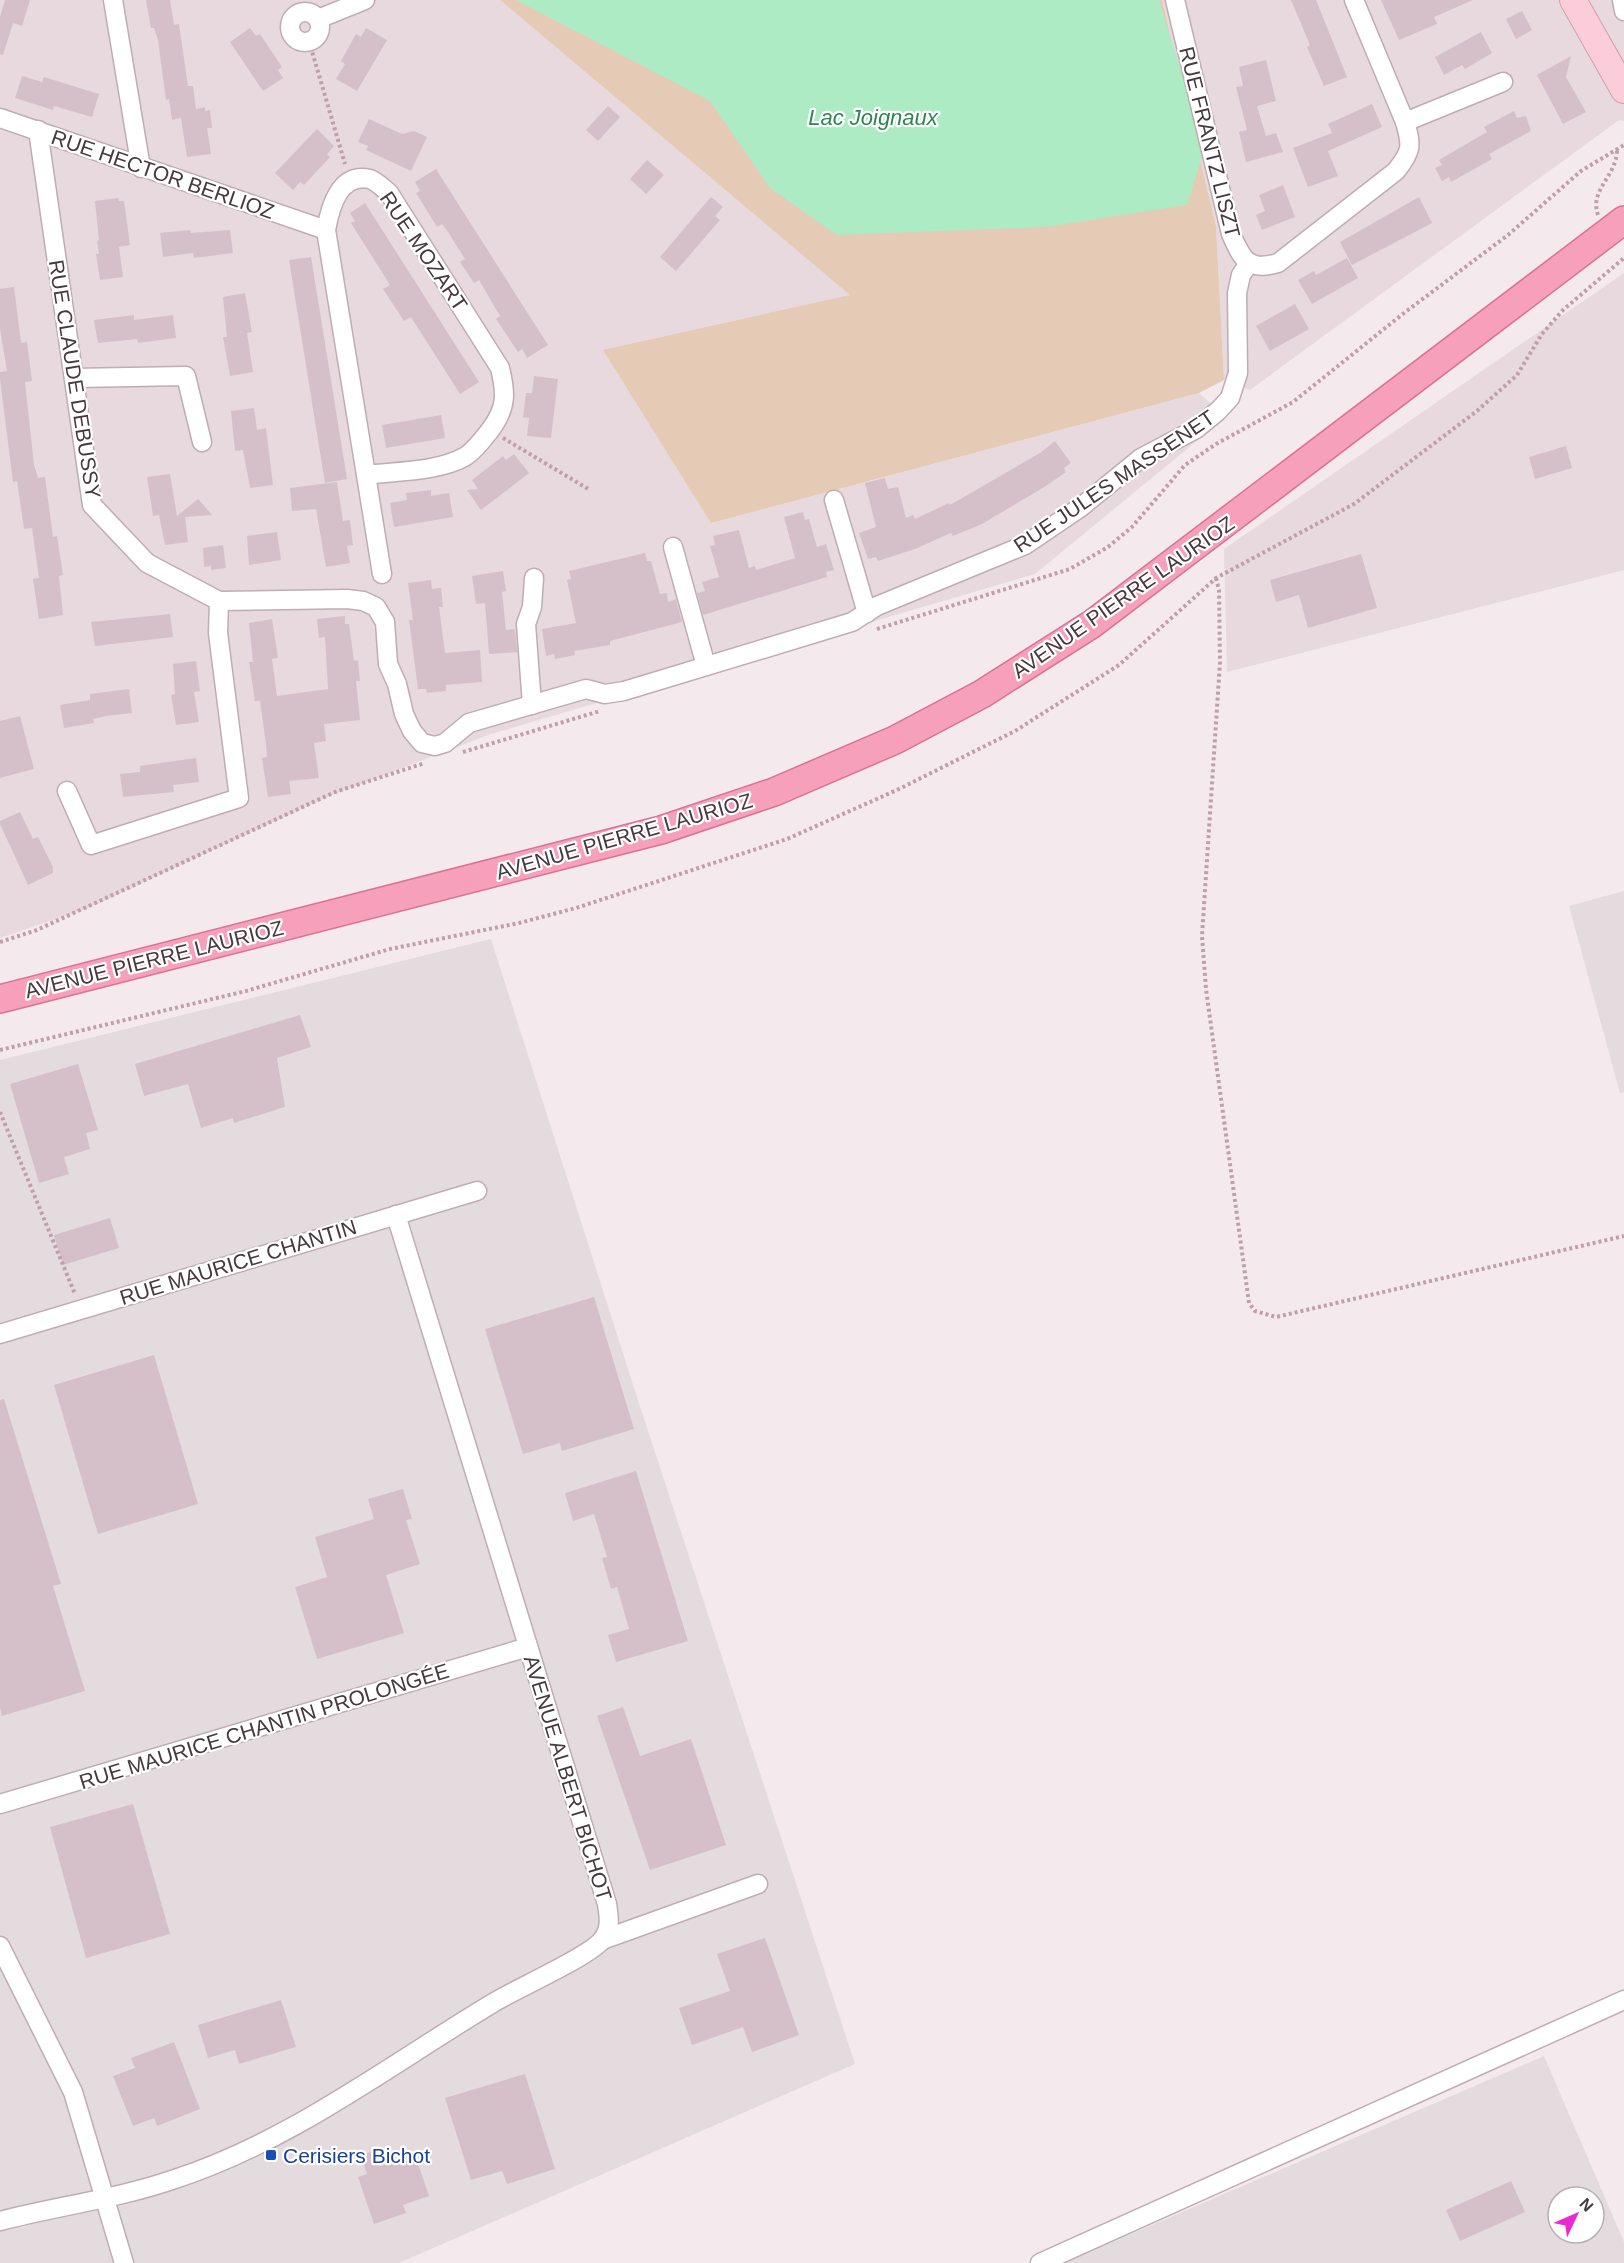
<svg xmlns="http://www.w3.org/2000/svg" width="1624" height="2263" viewBox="0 0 1624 2263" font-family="Arial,sans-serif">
<rect width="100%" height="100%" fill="#f4eaed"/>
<g fill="#e7d9de">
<path d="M0 0H500L851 295 711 523 1199 393 1226 417 1035 574 491 734 327 797 88 908 0 938Z"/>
<path d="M1162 0H1624V121L1619 120 1250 390 1224 380 1216 226Z"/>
<path d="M1624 273V570L1227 672 1224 549Z"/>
</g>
<g fill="#e4dbdf" fill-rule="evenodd">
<path d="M1624 891V1092L1620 1093 1569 906Z"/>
<path d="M491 939 635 1391 855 2064 399 2263H0V1060Z"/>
<path d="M1544 2056 1624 2242V2263H1064ZM1558 2197H1594V2233H1558Z"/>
</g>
<path fill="#e5cab6" d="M500 0H1162L1216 226 1224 380 1199 393 711 523 603 350 850 295Z"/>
<path fill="#acebc4" d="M516 0H1159L1205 147 1187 205 1046 227 837 235 770 188 710 101Z"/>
<g fill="#d5c0c9">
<path d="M5 0H30L22 26 13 23 3 55 0 54V17Z"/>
<path d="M146 0H170L174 25 179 24 188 86H193L196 109 205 107V111L210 110 212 128H207L211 154 187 157 181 118 172 120 169 99 166 100 158 40 154 28H151Z"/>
<path d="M1291 0H1316L1347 77 1324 86 1307 47 1310 45Z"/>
<path d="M1381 0H1473L1434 17 1437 24 1399 40Z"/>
<path d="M1522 11 1532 30 1516 39 1506 19Z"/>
<path d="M250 28 256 36 260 34 282 67 278 70 283 78 263 91 230 42Z"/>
<path d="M366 28 387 40 357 91 336 79 345 64 341 61 356 34 361 37Z"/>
<path d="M1481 32 1492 53 1465 69 1462 65 1444 75 1435 57Z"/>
<path d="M1571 56 1566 77 1586 112 1563 124 1537 75Z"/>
<path d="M1266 60 1276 101 1257 106 1266 136 1276 133 1283 152 1246 162 1239 132 1247 130 1236 87 1243 86 1239 67Z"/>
<path d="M22 76 42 82 44 77 99 94 92 117 54 106 53 110 15 98Z"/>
<path d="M1372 104 1382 127 1328 151 1338 176 1308 187 1293 148 1332 133 1328 124Z"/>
<path d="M608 106 620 117 598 141 586 130Z"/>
<path d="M1514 111 1517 118 1526 116 1531 131 1489 154 1492 159 1451 182 1449 177 1442 181 1435 168 1442 165 1439 160 1487 132 1484 127Z"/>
<path d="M369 119 402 134 414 131 427 137 411 171 366 150 368 146 358 142Z"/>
<path d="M317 129 334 146 327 154 330 157 304 185 300 182 293 190 275 173Z"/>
<path d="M647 160 664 175 646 194 630 179Z"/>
<path d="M436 169 548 345 527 358 522 349 518 352 496 319 500 316 479 280 474 283 460 262 465 259 448 232 442 224 437 227 416 193 420 191 415 182Z"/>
<path d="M1283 185 1295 217 1262 230 1256 215 1265 211 1259 195Z"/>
<path d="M711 197 723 207 715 216 720 220 676 271 660 257Z"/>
<path d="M1419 197 1432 223 1352 265 1340 242Z"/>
<path d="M118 198 119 201H124L130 245 119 247 123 277 100 280 96 254H99L97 241 99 240 95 201Z"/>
<path d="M365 203 479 382 460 394 411 317 404 321 383 289 390 285 351 223 355 221 350 213Z"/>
<path d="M190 230 191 233 230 230 233 253 194 258 193 253 163 257 160 233Z"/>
<path d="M311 257 347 479 325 483 289 260Z"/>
<path d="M1347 258 1358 278 1312 304 1298 280 1314 271 1316 275Z"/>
<path d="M14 287 21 343 27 342 32 381 25 382 34 465 38 478 45 477 53 537 57 536 63 575 59 576 63 615 39 619 33 579 39 578 32 528 24 529 17 481 13 482 0 379V372L7 371 0 329V289Z"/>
<path d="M245 293 252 332 247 333 253 372 230 376 223 337H227L223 297Z"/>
<path d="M1295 304 1309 329 1270 351 1256 326Z"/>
<path d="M134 315V320L173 315 176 338 138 343 137 339 98 343 94 320Z"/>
<path d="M534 376 558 379 551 438 527 436 529 418 523 417 526 393H532Z"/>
<path d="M254 408 257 430 266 428 273 485 250 488 243 450 235 451 231 411Z"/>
<path d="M441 415 445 438 386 448 382 425Z"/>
<path d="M1055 441 1071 463 1064 468 1066 472 1046 486 982 524 953 536 951 533 915 549 878 561 876 557 868 559 859 533 876 527 865 483 885 478 888 489 898 487 906 518 913 515 915 519 949 503 950 505 1040 453Z"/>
<path d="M1566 446 1572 468 1535 479 1529 457Z"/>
<path d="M514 454 529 473 481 510 467 490 478 489 472 480 503 456 506 460Z"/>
<path d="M170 474 177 516 198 499 212 515 185 517 188 542 165 545 159 515 153 516 147 477Z"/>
<path d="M337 482 343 521 350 520 353 545 347 546 350 563 326 567 316 509 292 511 290 488Z"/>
<path d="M431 490V496L449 493 453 517 394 527 390 503 407 500 406 493Z"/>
<path d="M803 512 805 520 809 519 817 547 826 544 834 570 826 572 827 577 703 615 697 593 705 591 702 582 719 577 710 546 715 545 713 536 739 530 749 568 755 566 756 570 795 558 784 517Z"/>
<path d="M277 532 281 560 249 565 247 536Z"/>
<path d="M223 545 226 568 211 570V566L204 567 203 548Z"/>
<path d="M645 553 647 561H651L660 594 667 593 668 602 676 599 682 622 610 641V645L574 651 575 655 555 659 554 654 546 656 542 629 576 623 567 580 571 579 569 571Z"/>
<path d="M1361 554 1377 608 1308 628 1299 595 1276 602 1270 580Z"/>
<path d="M503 571 506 591 502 592 506 630 515 629 517 652 489 654 485 603 476 604 472 576Z"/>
<path d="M431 580 432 589 441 588 443 607H439L445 653 480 650 482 682 446 685V691L427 693 426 689H418L409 620H413L408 583Z"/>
<path d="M170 614 173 637 95 646 91 622Z"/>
<path d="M345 616V624H349L354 661 358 660 360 681H356L360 720 324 724 326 741 314 743 319 778 289 781 291 794 268 797 262 758 267 757 266 744 260 701H255L249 662H253L249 623 272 619 278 658 272 659 277 696 328 689 325 637 319 638 317 619Z"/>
<path d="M196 661 200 691 194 692 199 722 176 725 171 695 175 694 173 664Z"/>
<path d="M129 689 132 713 106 716 93 719 94 723 64 728 60 705 90 700V694Z"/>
<path d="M20 716 34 769 0 778V721Z"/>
<path d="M196 758 199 782 173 785 174 792 123 797 120 774 140 772V766Z"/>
<path d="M20 812 33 839 38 837 53 867V873L28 885 0 824V821Z"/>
<path d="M300 1015 311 1047 277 1058 285 1107 234 1123 233 1118 201 1128 188 1084 144 1096 135 1064Z"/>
<path d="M78 1064 98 1130 86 1133 90 1149 64 1157 69 1174 39 1183 10 1084Z"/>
<path d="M110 1218 119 1248 63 1265 54 1235Z"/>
<path d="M594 1297 634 1429 562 1451 560 1443 523 1454 485 1329Z"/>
<path d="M154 1355 198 1504 98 1534 54 1385Z"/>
<path d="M4 1399 61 1584 53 1586 85 1691 2 1716 0 1707V1400Z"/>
<path d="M636 1471 688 1641 616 1662 608 1635 629 1629 617 1587 611 1589 602 1558 607 1557 594 1514 573 1521 565 1493Z"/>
<path d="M403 1489 412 1519 406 1520 420 1564 386 1575 404 1633 317 1659 295 1587 327 1577 315 1537 374 1519 368 1499Z"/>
<path d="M623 1707 640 1756 691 1739 726 1845 650 1870 597 1716Z"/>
<path d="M133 1804 170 1934 86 1958 50 1827Z"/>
<path d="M765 1938 799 2035 752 2052 743 2027 692 2045 679 2008 730 1991 717 1954Z"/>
<path d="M281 2000 296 2047 239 2064 235 2050 208 2058 198 2025Z"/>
<path d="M174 2042 200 2109 157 2126 154 2118 133 2126 113 2076 135 2068 131 2058Z"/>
<path d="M525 2074 555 2169 507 2184 502 2171 471 2180 445 2098Z"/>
<path d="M374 2151 380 2166 415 2155 429 2196 403 2205 406 2213 374 2224 358 2177 367 2174 361 2155Z"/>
<path d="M1511 2181 1525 2212 1460 2241 1446 2210Z"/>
</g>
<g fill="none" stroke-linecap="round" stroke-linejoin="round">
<defs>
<g id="street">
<path d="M113 0 141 168"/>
<path d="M1175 0 1231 234C1242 259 1248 272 1278 263L1396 171C1412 151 1412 146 1405 122L1503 82"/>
<path d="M1354 0 1405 122"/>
<path d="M1622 0 1624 11"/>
<circle cx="305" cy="27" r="15"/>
<path d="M318 19 365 0"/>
<path d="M0 118 326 230"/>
<path d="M38 130 92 505 147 563 219 601 347 599 363 601 376 607 385 622 388 664 397 684 404 714 412 731 422 743 435 746 445 743 469 723 586 689 605 694 624 691 852 622 877 606 1025 545 1081 507 1141 458 1196 429 1218 411 1230 398 1238 373 1237 293 1241 275 1249 263"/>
<path d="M74 378 186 376 202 442"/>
<path d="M366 475 326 230C330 208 339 172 370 179 376 181 383 188 389 193L500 368C506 393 507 407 491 429 484 438 476 449 466 456 439 472 396 471 366 475L382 574"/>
<path d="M834 500 867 613"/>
<path d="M673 547 706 666"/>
<path d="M532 705 526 624 532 607 534 578"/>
<path d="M67 791 91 845 239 798 218 633 219 601"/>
<path d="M0 1334 477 1191"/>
<path d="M0 1804 528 1647"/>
<path d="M602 1940 758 1884"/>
<path d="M0 1946 73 2092 124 2263"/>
<path d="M0 2221C57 2206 116 2199 172 2180 290 2142 388 2066 493 2003 515 1989 591 1956 603 1939 611 1928 609 1917 607 1904L396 1215"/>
<path d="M1040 2263 1624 2000"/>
</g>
<path id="secondary" d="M1573 0 1624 90"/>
<path id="primary" d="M0 999 661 830 774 792 895 740 982 694 1092 624 1624 220"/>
</defs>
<use href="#street" stroke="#bfadb4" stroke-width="21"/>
<use href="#secondary" stroke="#d39faf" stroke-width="28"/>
<use href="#primary" stroke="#db7194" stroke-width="30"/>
<g stroke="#bf9fac" stroke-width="4" stroke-dasharray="3 3" stroke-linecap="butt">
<path d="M309 41 345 164"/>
<path d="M1598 215C1589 189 1617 177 1617 149"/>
<path d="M503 438 590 490"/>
<path d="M1216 578 1219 590 1220 662 1202 936 1206 989 1249 1303 1255 1311 1276 1317 1624 1236"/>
<path d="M877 629 1070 569 1108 547 1132 527 1185 465 1216 444 1293 402 1404 313 1508 235 1581 171 1624 145"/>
<path d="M463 752 600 711"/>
<path d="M0 942 37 930 335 792 425 763"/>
<path d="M0 1050 246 991 390 949 519 923 576 908 787 839 897 790 1015 731 1119 665 1216 578 1354 504 1477 411 1517 375 1542 334 1563 310 1624 258"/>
<path d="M0 1112 75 1294"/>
</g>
<use href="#street" stroke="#fff" stroke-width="18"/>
<use href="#secondary" stroke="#fbcdda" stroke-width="26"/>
<use href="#primary" stroke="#f7a0bc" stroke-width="27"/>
</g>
<rect fill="#1a4fb4" stroke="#fff" stroke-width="2" x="265" y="2149" width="12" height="12" rx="3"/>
<g text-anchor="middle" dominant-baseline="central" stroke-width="4.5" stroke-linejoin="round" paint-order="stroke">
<g font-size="21" fill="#47393f" stroke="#fff">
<text transform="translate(1210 142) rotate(76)">RUE FRANTZ LISZT</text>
<text transform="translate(163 174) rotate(19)">RUE HECTOR BERLIOZ</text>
<text transform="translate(424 251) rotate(56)">RUE MOZART</text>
<text transform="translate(75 379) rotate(81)">RUE CLAUDE DEBUSSY</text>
<text transform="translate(1114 481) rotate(-34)">RUE JULES MASSENET</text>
<text transform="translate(1123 597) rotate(-35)">AVENUE PIERRE LAURIOZ</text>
<text transform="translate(624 836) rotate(-16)">AVENUE PIERRE LAURIOZ</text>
<text transform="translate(154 959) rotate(-14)">AVENUE PIERRE LAURIOZ</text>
<text transform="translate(238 1262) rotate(-17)">RUE MAURICE CHANTIN</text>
<text transform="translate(264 1726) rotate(-17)">RUE MAURICE CHANTIN PROLONGÉE</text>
<text transform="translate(568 1778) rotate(73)">AVENUE ALBERT BICHOT</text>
</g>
<g font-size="21" fill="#164399" stroke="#fff" text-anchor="start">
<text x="283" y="2155">Cerisiers Bichot</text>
</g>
<g font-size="22" font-style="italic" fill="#2f8551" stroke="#fff">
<text x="873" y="117">Lac Joignaux</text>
</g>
</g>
<g transform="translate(1576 2215) rotate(46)"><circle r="28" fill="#ffffff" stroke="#b5b0b2" stroke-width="1.5"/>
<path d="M0-4.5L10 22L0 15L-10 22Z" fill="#ea2bd3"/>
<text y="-9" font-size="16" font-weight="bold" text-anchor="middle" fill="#47393f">N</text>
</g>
</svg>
